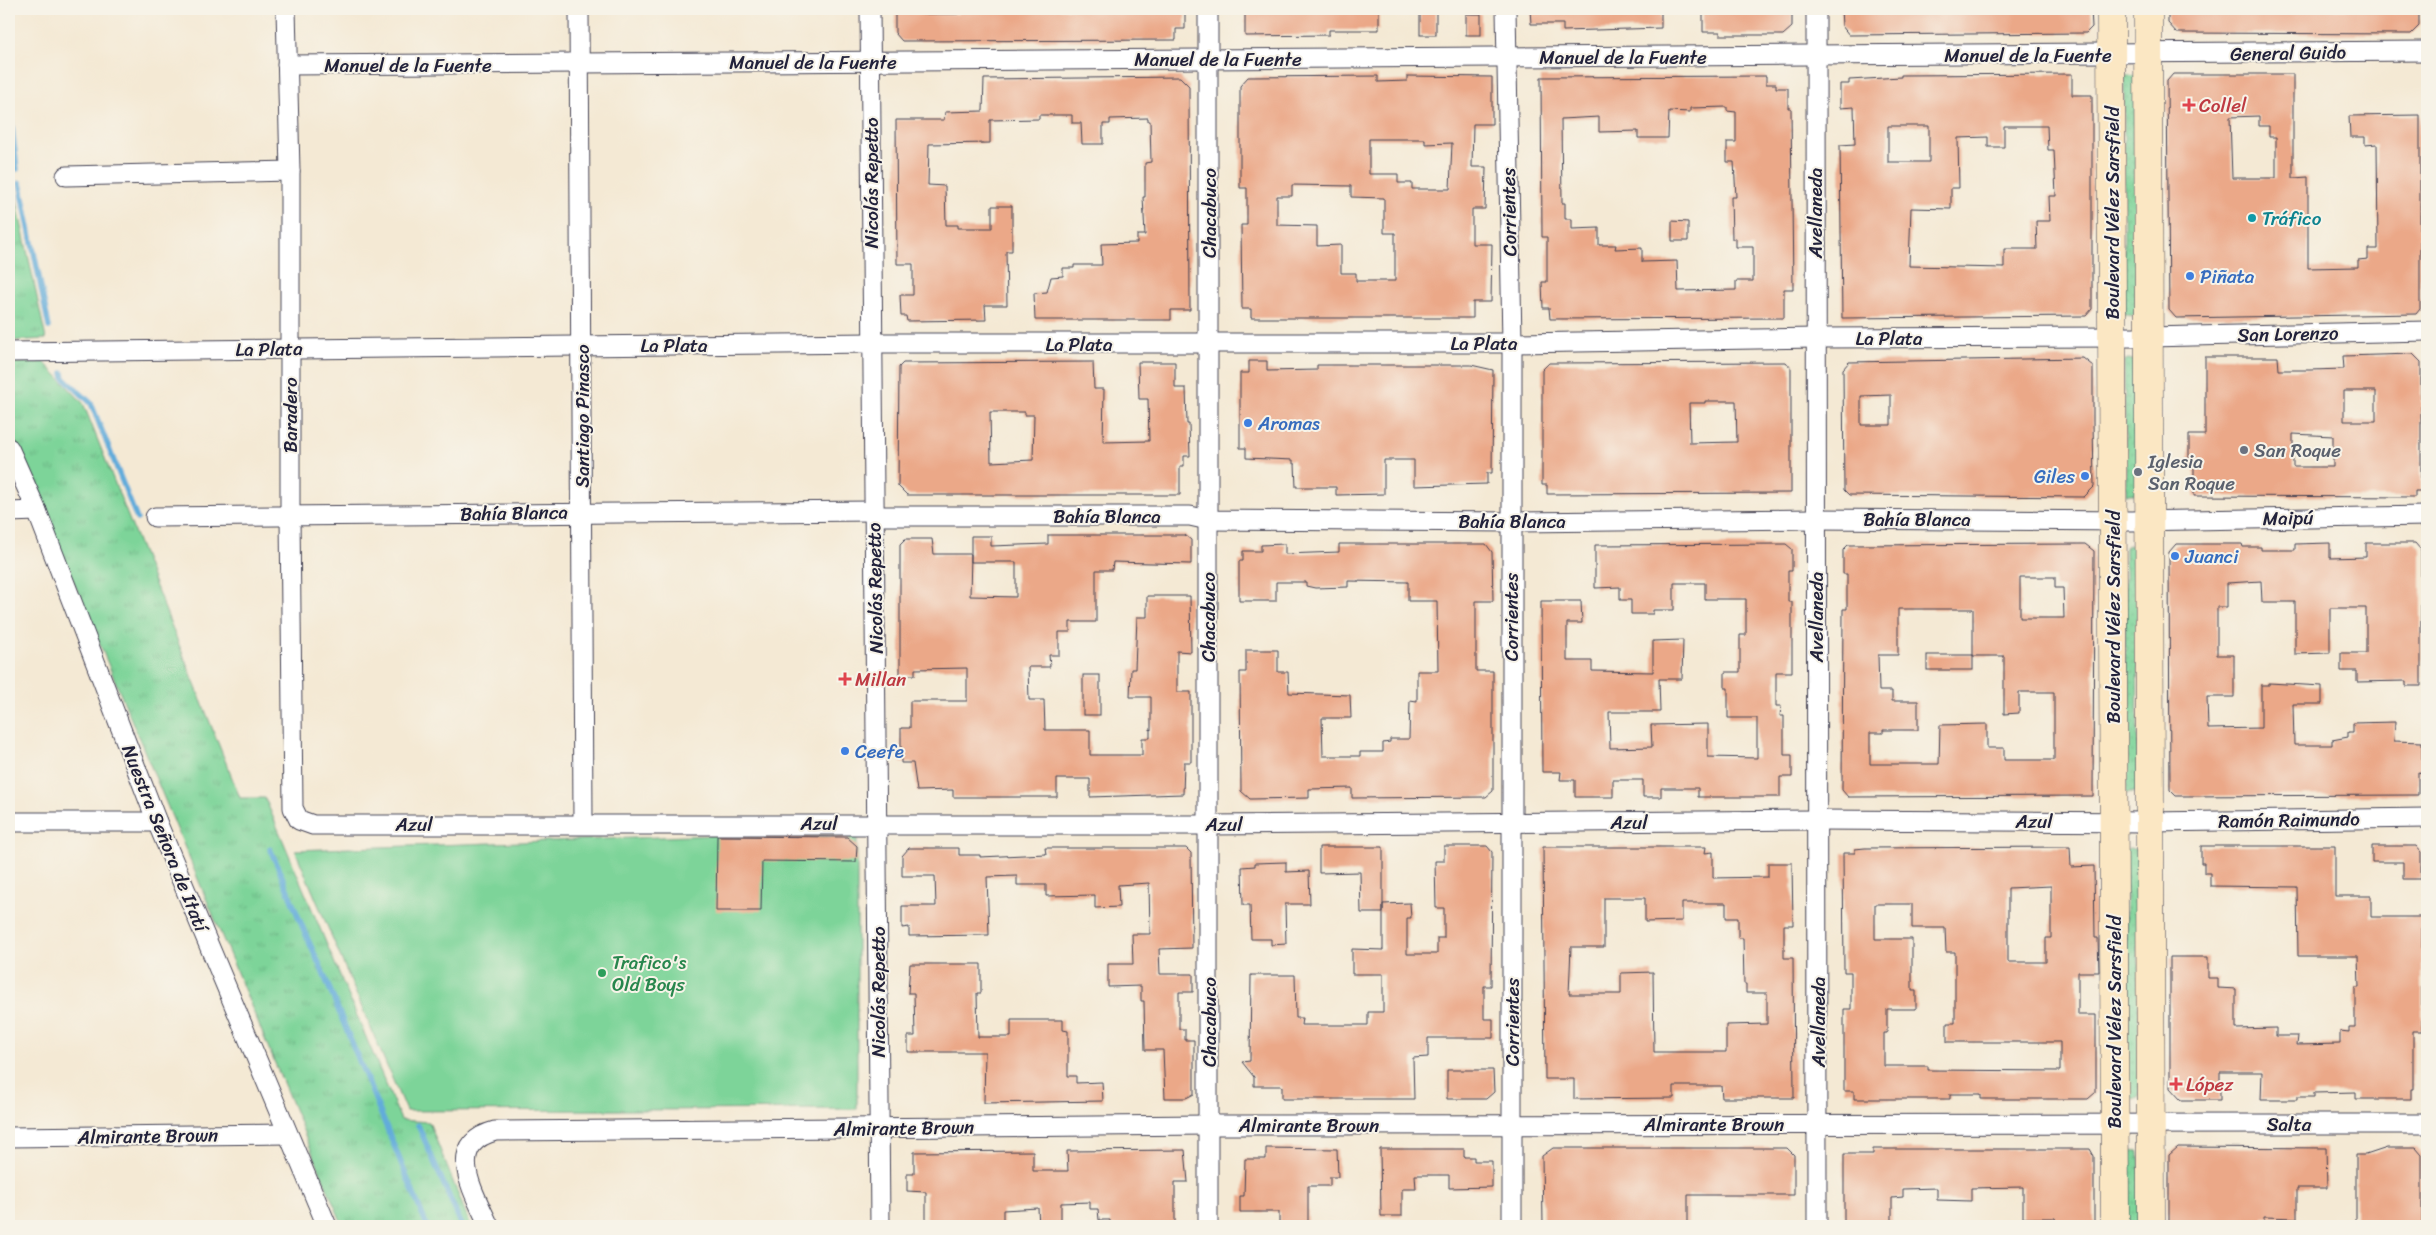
<svg xmlns="http://www.w3.org/2000/svg" width="2436" height="1235" viewBox="0 0 2436 1235" font-family="Sriracha,sans-serif">
<defs>
<pattern id="grass-tufts" width="24" height="20" patternUnits="userSpaceOnUse" patternTransform="scale(1.25)"><rect width="24" height="20" fill="#7dd499"/><path d="M3 7l-1-3M5 7V3M7 7l1-3M15 17l-1-3M17 17v-4M19 17l1-3" fill="none" stroke="#6cb685"/></pattern>
<pattern id="park-dots" width="8" height="8" patternUnits="userSpaceOnUse" patternTransform="scale(1.25)"><rect width="8" height="8" fill="#7dd499"/><path d="M2 2h.1M6 6h.1" fill="none" stroke="#6cb685" stroke-width="1.8" stroke-linecap="round"/></pattern>
</defs>
<rect width="100%" height="100%" fill="#f7f3e8"/>
<filter id="ink" filterUnits="userSpaceOnUse"><feTurbulence type="fractalNoise" baseFrequency=".02" numOctaves="2"/><feDisplacementMap in="SourceGraphic" scale="10" xChannelSelector="R" yChannelSelector="G"/><feConvolveMatrix kernelMatrix="1 2 1 2 8 2 1 2 1" color-interpolation-filters="sRGB"/></filter>
<filter id="wash" filterUnits="userSpaceOnUse"><feTurbulence type="fractalNoise" baseFrequency=".0096" numOctaves="4" result="noise"/><feDisplacementMap in="SourceGraphic" scale="20" xChannelSelector="R" yChannelSelector="G"/><feGaussianBlur stdDeviation="1.12" result="paint"/><feColorMatrix in="noise" values="0 0 0 0 0 0 0 0 0 0 0 0 0 0 0 0 0 1.4 0 .05"/><feComposite in="paint" operator="in"/></filter>
<g filter="url(#wash)">
<rect width="100%" height="100%" fill="#f4e9d4"/>
<g fill="url(#grass-tufts)" stroke="#507b6a">
<path d="M9 156 12 180 46 339 9 341Z"/>
<path d="M44 362 83 403 240 798H265L401 1120 429 1122 471 1226H343L9 427V363Z"/>
</g>
<g fill="url(#park-dots)" stroke="#507b6a">
<path d="M2127 75 2136 76 2137 314 2133 316 2124 314V77Z"/>
<path d="M2128 359 2137 361V494H2126L2124 361Z"/>
<path d="M2128 545 2137 547 2138 793H2126L2125 547Z"/>
<path d="M2129 848 2138 850 2139 1098 2129 1099 2126 1097V850Z"/>
<path d="M2130 1150 2139 1151 2142 1226H2123L2127 1151Z"/>
</g>
<path fill="#7dd499" stroke="#507b6a" d="M717 835 857 837V1109L406 1111 295 850Z"/>
<g fill="none" stroke-linecap="round" stroke-linejoin="round">
<g stroke="#62acda" stroke-width="5.5">
<path d="M9 101 17 169"/>
<path d="M20 183 49 327"/>
<path d="M63 373 64 378 91 403 137 519"/>
<path d="M270 849C288 887 300 926 319 963L427 1226"/>
<path d="M418 1125 462 1226"/>
</g>
</g>
<g id="blocks">
<g fill="#eba888" fill-rule="evenodd">
<path d="M895 9H910V13L927 14H958V9H1185V29H1176V40L902 41 895 33Z"/>
<path d="M1245 9H1379V30H1329V35L1245 36Z"/>
<rect x="1420" y="9" width="16" height="26"/>
<path d="M1530 9H1661V28L1563 31V24H1531Z"/>
<path d="M1703 9H1792V27L1783 35H1720V32H1703Z"/>
<path d="M1841 9H2091L2092 27 2086 33 1849 35 1842 26Z"/>
<path d="M2168 9H2194V13H2227V9H2419V26L2411 34 2177 33 2168 23Z"/>
<rect x="1466" y="14" width="15" height="21"/>
<path d="M2072 74V95H2092V309L2086 316 1842 318 1840 145 1855 144 1854 107 1840 108V84H1849V80L1901 77V75ZM1888 126H1929V162H1888ZM2004 126H2047L2048 150H2054L2056 196H2049L2050 221H2036L2037 249H2004V268L1909 266 1911 208 1951 209V188H1959L1958 138 1988 137V147H2004Z"/>
<path d="M2173 74H2293V178L2308 177V268L2358 267V260L2368 259V249H2378L2377 144 2365 145V137H2350L2349 116 2420 115V309L2416 314 2176 318 2169 310 2167 81ZM2259 116V126H2269V137H2276V178H2232L2230 117Z"/>
<path d="M1378 76V82L1407 81V76L1492 77V124H1473L1472 167H1486L1485 209H1472V244H1492L1491 302H1473V318H1251V309H1242L1241 225H1247V188H1240V86L1248 77ZM1369 139H1425V144L1452 143 1450 189H1412V183H1398V174H1369ZM1292 185 1351 186V197L1384 198V233H1395V281H1356V273H1341V245L1317 246V226L1277 225V196H1292Z"/>
<path d="M1766 76V84H1776V88H1788V108H1791L1793 289H1784V318L1550 319 1549 308H1543L1542 282H1547V237H1542L1541 77ZM1727 107V111L1736 112V142H1727V162H1734L1736 197H1731L1732 239H1736V247H1753V281H1736V290L1678 291 1677 261 1642 262V248L1615 249 1616 245H1599V228L1572 229V219H1565V203H1562L1561 119 1599 117V132L1638 131V138H1668L1669 111 1690 112V108Z"/>
<path d="M1180 77 1189 86 1190 310H1171V320H1035L1034 293 1047 292 1051 277 1063 276V268H1074V265H1102L1101 244 1137 243V235H1145L1143 197H1145V163L1151 162 1150 121H1148V118L1110 119V124H1103V144H1082L1081 123H1072V115H1039V119L990 120V143L929 144 928 185 945 186 946 225H958V228H992V206H1012V251H1006L1007 305H985L986 320 907 321 906 316H901L900 295H913V264H897L896 120H944L945 112 983 111 984 79Z"/>
<path d="M1672 221 1688 222V241H1672Z"/>
<path d="M2413 354 2421 362V491H2415V497L2194 496V467H2189V435H2205V357H2278L2279 370H2311L2344 369 2343 356ZM2344 391H2376V421H2344ZM2293 434 2333 436V467H2293Z"/>
<path d="M2083 358 2093 366V421L2094 487 2084 497 1849 495 1844 490 1843 369 1849 362ZM1891 395V425H1861V396Z"/>
<path d="M1249 361H1267V371L1317 370V365H1471L1493 370 1492 473H1487V484L1414 486V460H1384V494L1336 495V487H1296L1295 464H1293V460L1246 458V448H1240V373H1249Z"/>
<path d="M1093 362 1094 389H1104L1103 442 1149 441 1148 399H1139L1138 362H1175V388H1186L1187 424H1189L1190 456H1184V466H1180V495H907L898 486 899 367 903 363ZM990 412H1025V415H1034L1033 460 991 462Z"/>
<path d="M1786 362 1791 368V493L1547 494V485H1542V370L1549 363ZM1705 401H1736L1737 442 1690 443 1689 403H1705Z"/>
<path d="M1048 535H1185L1191 540V564L1113 562 1112 570H1096V622H1070V632H1059V655H1049L1050 667H1028L1029 700H1044L1045 730H1090V755H1142V738H1150V729L1151 730V697H1130L1131 669H1135L1137 617H1147V596H1190L1191 652 1177 651V692H1191V762H1184L1183 794 1090 797V779H1057V797H953V790L917 791 913 763H901V728H910V701H967V668L915 669V675H900V544L905 539H932L934 554H971L970 596 1016 597V562H971V536H991V546L1048 544Z"/>
<path d="M2330 543V558L2366 557V543H2415L2421 550V686H2406V681L2357 682V671H2341V653H2366V608H2330V653L2295 654V602H2262L2261 581 2227 583V607H2217V655H2234V697H2207L2208 729 2261 728V685H2269V683L2322 686V704H2293L2294 745H2332V740L2348 737V732H2353V723L2395 722 2394 741 2422 742V773L2418 772V795L2176 796 2170 790 2169 552 2176 544H2242L2243 547H2261V550H2295V544Z"/>
<path d="M1285 544V554L1339 552V544H1486L1492 552 1493 601H1476V671H1493V791L1486 797 1352 798V788L1309 789V798L1250 799 1241 791 1240 672H1246V650H1278V672H1288L1289 693 1350 695 1351 718H1322L1323 756H1360V752H1383V743L1390 742V739H1409L1410 700 1417 701V671H1438L1437 601H1408V582L1348 581V587L1315 588 1306 586V582H1276V601H1239V561H1243V551H1261V545Z"/>
<path d="M1786 544 1792 549V571H1788V602H1792V672H1776V706H1781L1780 716H1784V755H1792V777H1780V797H1698V788H1661V797H1643V780H1613V797H1575V780H1560L1561 772H1542L1541 601H1581L1582 623H1567V661H1592V671L1653 672V641L1683 640 1682 679H1659L1660 712H1609L1610 748 1652 747 1651 725 1708 724V757L1757 758V718H1728V688H1725V672H1740V635H1746V599H1705V583H1674V610H1653V614H1631V600H1620V587L1595 588V545Z"/>
<path d="M2085 544 2094 551 2093 796 1848 797 1842 790 1843 609H1847V574H1843V550L1848 545ZM2020 577H2055V588H2063L2064 618H2020ZM1898 609H1973V656H2004V714L2019 713V692H2054V760H2004V748H1987V724L1940 725 1939 764H1870V733H1883V730H1918V701H1892V691H1879L1878 655H1898Z"/>
<rect x="1927" y="655" width="46" height="15"/>
<rect x="1083" y="675" width="17" height="40"/>
<path d="M717 836 847 837 857 846 856 862 762 861 761 911H716Z"/>
<path d="M1444 846H1487L1492 852 1491 986H1484V1019H1493V1038H1428V1057L1413 1058 1414 1099H1282V1086H1254V1077L1242 1062 1250 1061 1251 975H1295L1296 1018H1302L1301 1025H1368V1012H1383V974H1352V949L1383 950V904L1410 903 1411 918H1407V954H1437V938H1444V908H1436L1435 861H1444Z"/>
<path d="M2201 846H2335V896H2371V917H2422V1031H2413V1089H2411V1099H2356V1092L2314 1093V1097H2297V1100H2261L2262 1072H2220V1100H2181L2170 1088V957H2208V978H2218V988L2236 989V1029L2276 1028V1036H2298L2297 1045 2340 1044V1031L2349 1032V1027H2355V987H2359L2358 956H2298L2297 887 2210 886V873H2204V863H2201Z"/>
<path d="M2372 846H2416L2421 852V879H2403V862H2372Z"/>
<path d="M1319 847H1383V913H1361L1360 872 1319 873Z"/>
<path d="M1543 847H1706L1705 853 1713 852V878L1768 877V863H1792L1793 925H1784V958H1793L1794 1098H1722L1721 1086H1674V1098L1574 1099V1079H1545ZM1604 898H1645V922L1682 921V903H1726V918H1738V938H1743L1744 984H1746V993H1767V1024L1726 1025V1052H1654L1653 972 1621 973V994H1569L1571 947H1604Z"/>
<path d="M2070 847 2071 867 2094 866 2095 938H2098L2099 972H2078V1015H2096V1092L2088 1099H1981V1094H1950V1099H1854V1091H1844V1009H1851V972H1844L1843 853H1855V849L1865 848ZM2051 886V938H2046V962H2008V888ZM1875 904H1912V928H1945L1946 952H1955V1023H1947V1042H2060V1071L1928 1070V1066H1884V1033H1887V1009H1916V991H1912V939H1875Z"/>
<path d="M909 848H959V855H980V857L1046 854 1045 848H1186L1191 853 1192 948 1159 949 1160 974H1193V992H1179V1029H1185V1040H1194V1094L1186 1098H1165L1163 1050H1145L1144 1001H1141V986L1108 987V964H1133L1132 934H1150L1149 883 1118 885 1119 907 1095 908V895L1046 896V885H1017V876L987 877 989 935 909 936V927L902 928V906H936L935 876H902V856Z"/>
<path d="M1286 862V872L1309 871 1310 904H1285L1286 944 1271 945V939H1251L1250 905H1243L1242 867 1255 866V863Z"/>
<path d="M910 964H981V993H977L978 1037H1011V1020H1063V1030L1068 1031V1076H1076V1083L1102 1082 1103 1101 984 1103 985 1052H908V1036H915L914 993H908Z"/>
<path d="M1447 1070H1493L1494 1092 1486 1099H1447Z"/>
<path d="M2178 1147 2326 1148 2327 1188H2297V1218L2264 1217V1226H2169V1155Z"/>
<path d="M1266 1148 1337 1149 1338 1177H1330V1186H1308V1226H1279V1212H1240V1196H1244L1245 1159H1266Z"/>
<path d="M1553 1148H1787L1794 1155V1195H1688V1226H1543L1542 1156Z"/>
<path d="M2387 1148H2416L2422 1155V1226H2356V1155H2366Z"/>
<path d="M1380 1149H1464V1157H1474V1161H1492V1187L1449 1188V1175H1415L1416 1189H1402V1216H1381Z"/>
<path d="M1873 1149H2090L2094 1156V1226H2064V1222H2056L2055 1218H2023V1187L1971 1188V1201L1937 1200V1188L1903 1189V1197L1892 1198V1226H1844V1154H1873Z"/>
<path d="M1185 1150 1188 1182H1175V1226H1110V1220H1099L1098 1209H1090V1202L1061 1203V1226H1039L1038 1208 1003 1210V1226H926V1192L907 1191V1174H914V1152L1033 1151V1171H1068L1067 1151Z"/>
</g>
</g>
</g>
<g filter="url(#ink)">
<use href="#blocks" fill-opacity="0" stroke="#424052" stroke-width="1"/>
<g fill="none" stroke-linecap="round" stroke-linejoin="round">
<defs>
<g id="street">
<path d="M286 9 290 171V516L293 808 299 820 313 825H1209L1817 820 2150 822 2427 818"/>
<path d="M579 9 583 823"/>
<path d="M870 9 880 1226"/>
<path d="M1208 9V1226"/>
<path d="M1506 9 1512 343V1226"/>
<path d="M1816 9 1817 1226"/>
<path d="M287 65 2427 51"/>
<path d="M66 176 290 171"/>
<path d="M9 352 872 343H1512L1815 338 2149 337 2427 331"/>
<path d="M9 448 37 511 157 822 327 1226"/>
<path d="M9 512 37 511"/>
<path d="M874 516H1190L1208 520 1511 522 1815 519 2131 521 2427 516"/>
<path d="M155 517 874 511"/>
<path d="M9 822H157"/>
<path d="M9 1137 287 1134"/>
<path d="M489 1226C475 1194 443 1145 495 1131L1208 1125 2427 1124"/>
</g>
<g id="secondary">
<path d="M2111 9 2115 1226"/>
<path d="M2148 9 2151 1226"/>
</g>
</defs>
<use href="#street" stroke="#424052" stroke-width="21"/>
<use href="#secondary" stroke="#424052" stroke-width="29"/>
<use href="#street" stroke="#fff" stroke-width="19"/>
<use href="#secondary" stroke="#fbe7c3" stroke-width="28"/>
</g>
</g>
<g fill="#e0444e" stroke="#f7f3e8" stroke-width="2">
<path d="M2186.5 97.5h5v5h5v5h-5v5h-5v-5h-5v-5h5z"/>
<path d="M842.5 671.5h5v5h5v5h-5v5h-5v-5h-5v-5h5z"/>
<path d="M2173.5 1076.5h5v5h5v5h-5v5h-5v-5h-5v-5h5z"/>
</g>
<circle fill="#0f9aa8" stroke="#f7f3e8" stroke-width="2" cx="2252" cy="218" r="5"/>
<g fill="#3f7fe0" stroke="#f7f3e8" stroke-width="2">
<circle cx="2190" cy="276" r="5"/>
<circle cx="1248" cy="423" r="5"/>
<circle cx="2085" cy="476" r="5"/>
<circle cx="2175" cy="556" r="5"/>
<circle cx="845" cy="751" r="5"/>
</g>
<g fill="#6b7280" stroke="#f7f3e8" stroke-width="2">
<circle cx="2244" cy="450" r="5"/>
<circle cx="2138" cy="472" r="5"/>
</g>
<circle fill="#2e9e5b" stroke="#f7f3e8" stroke-width="2" cx="602" cy="973" r="5"/>
<g text-anchor="middle" dominant-baseline="central" stroke-width="4" stroke-linejoin="round" paint-order="stroke">
<g font-size="19" fill="#22223b" stroke="#f7f3e8">
<text transform="translate(2288 53) rotate(-1)">General Guido</text>
<text x="2028" y="55">Manuel de la Fuente</text>
<text x="1623" y="57">Manuel de la Fuente</text>
<text x="1218" y="59">Manuel de la Fuente</text>
<text x="813" y="62">Manuel de la Fuente</text>
<text x="408" y="65">Manuel de la Fuente</text>
<text transform="translate(871 183) rotate(-90)">Nicolás Repetto</text>
<text transform="translate(1509 212) rotate(-91)">Corrientes</text>
<text transform="translate(1209 213) rotate(-90)">Chacabuco</text>
<text transform="translate(1815 213) rotate(-90)">Avellaneda</text>
<text transform="translate(2112 213) rotate(-90)">Boulevard Vélez Sarsfield</text>
<text transform="translate(2288 334) rotate(-1)">San Lorenzo</text>
<text x="1889" y="338">La Plata</text>
<text x="1484" y="343">La Plata</text>
<text x="1079" y="344">La Plata</text>
<text x="674" y="345">La Plata</text>
<text transform="translate(269 349) rotate(-1)">La Plata</text>
<text transform="translate(290 415) rotate(-90)">Baradero</text>
<text transform="translate(582 416) rotate(-90)">Santiago Pinasco</text>
<text transform="translate(514 513) rotate(-1)">Bahía Blanca</text>
<text x="1107" y="516">Bahía Blanca</text>
<text transform="translate(2288 518) rotate(-1)">Maipú</text>
<text x="1917" y="519">Bahía Blanca</text>
<text x="1512" y="521">Bahía Blanca</text>
<text transform="translate(875 588) rotate(-91)">Nicolás Repetto</text>
<text transform="translate(1208 617) rotate(-90)">Chacabuco</text>
<text transform="translate(1511 617) rotate(-90)">Corrientes</text>
<text transform="translate(1816 617) rotate(-90)">Avellaneda</text>
<text transform="translate(2113 617) rotate(-90)">Boulevard Vélez Sarsfield</text>
<text transform="translate(2289 820) rotate(-1)">Ramón Raimundo</text>
<text x="2034" y="821">Azul</text>
<text x="1629" y="822">Azul</text>
<text x="819" y="823">Azul</text>
<text x="414" y="824">Azul</text>
<text x="1224" y="824">Azul</text>
<text transform="translate(165 838) rotate(68)">Nuestra Señora de Itatí</text>
<text transform="translate(878 992) rotate(-90)">Nicolás Repetto</text>
<text transform="translate(1209 1022) rotate(-90)">Chacabuco</text>
<text transform="translate(1512 1022) rotate(-90)">Corrientes</text>
<text transform="translate(1818 1022) rotate(-90)">Avellaneda</text>
<text transform="translate(2114 1022) rotate(-90)">Boulevard Vélez Sarsfield</text>
<text x="1714" y="1124">Almirante Brown</text>
<text x="2289" y="1124">Salta</text>
<text x="1309" y="1125">Almirante Brown</text>
<text transform="translate(904 1128) rotate(-1)">Almirante Brown</text>
<text transform="translate(148 1136) rotate(-1)">Almirante Brown</text>
</g>
<g font-size="19" fill="#be3a42" stroke="#f7f3e8" text-anchor="start">
<text x="2199" y="105">Collel</text>
<text x="855" y="679">Millan</text>
<text x="2186" y="1084">López</text>
</g>
<g font-size="19" fill="#0d838f" stroke="#f7f3e8" text-anchor="start">
<text x="2262" y="218">Tráfico</text>
</g>
<g font-size="19" fill="#366cbe" stroke="#f7f3e8" text-anchor="start">
<text x="2200" y="276">Piñata</text>
<text x="1258" y="423">Aromas</text>
<text x="2075" y="476" text-anchor="end">Giles</text>
<text x="2185" y="556">Juanci</text>
<text x="855" y="751">Ceefe</text>
</g>
<g font-size="19" fill="#5b616d" stroke="#f7f3e8" text-anchor="start">
<text x="2254" y="450">San Roque</text>
<text x="2148" y="461">Iglesia<tspan x="2148" dy="22">San Roque</tspan></text>
</g>
<g font-size="19" fill="#27864d" stroke="#f7f3e8" text-anchor="start">
<text x="612" y="962">Trafico's<tspan x="612" dy="22">Old Boys</tspan></text>
</g>
</g>
<rect width="2436" height="1235" fill="none" stroke="#f7f3e8" stroke-width="30"/>
</svg>
